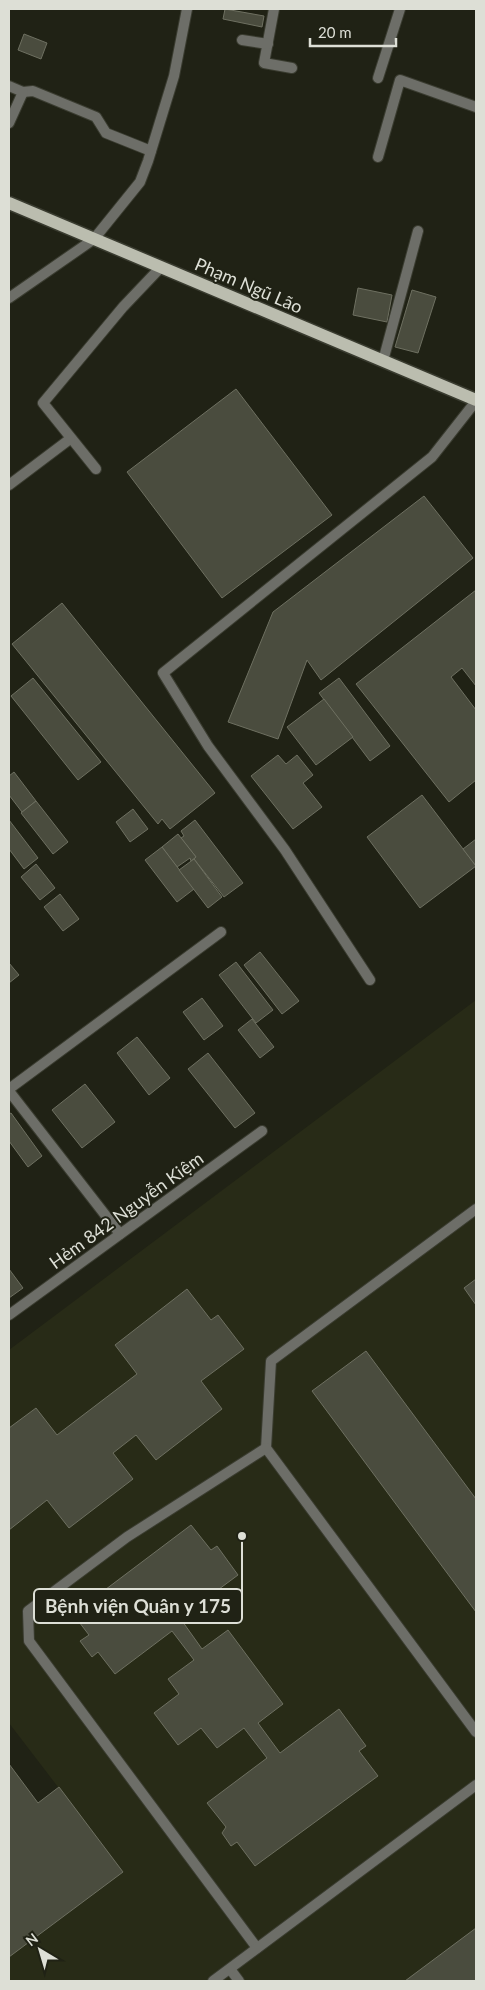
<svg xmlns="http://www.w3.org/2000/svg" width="485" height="1990" viewBox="0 0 485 1990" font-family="Lato,sans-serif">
<rect width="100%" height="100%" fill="#202215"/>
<path fill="#282b17" d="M476 1000V1981H9V1957L123 1872 9 1723V1350Z"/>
<g fill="#4a4c3e" stroke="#6e7061">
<path d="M225 9 264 16 262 27 223 19Z"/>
<path d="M24 34 47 43 41 59 18 50Z"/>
<path d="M358 288 392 295 387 322 353 315Z"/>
<path d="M412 290 436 297 418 353 395 347Z"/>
<path d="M236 389 332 515 222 598 127 472Z"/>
<path d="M424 496 473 558 321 680 307 660 278 739 228 722 273 612Z"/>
<path d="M476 590V686L462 668 451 677 476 710V780L449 802 356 684Z"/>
<path d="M62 603 215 793 170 829 162 819 158 824 12 644Z"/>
<path d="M33 678 101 762 78 780 11 696Z"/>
<path d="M339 678 390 746 370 761 319 693Z"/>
<path d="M324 699 353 737 316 765 287 727Z"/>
<path d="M278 755 286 764 297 755 313 775 303 783 322 807 293 829 251 776Z"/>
<path d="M14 772 36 801 22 812 9 795V776Z"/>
<path d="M422 795 476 866 420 908 367 837Z"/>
<path d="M36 801 68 842 53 854 21 813Z"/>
<path d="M133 809 148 829 130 842 116 822Z"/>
<path d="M9 820 38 858 24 869 9 849Z"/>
<path d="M195 820 243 883 224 897 194 859 196 857 181 838 184 836 181 831Z"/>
<path d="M178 834 196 857 191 861 190 858 177 867 162 847Z"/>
<path d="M476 839V866L463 849Z"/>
<path d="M162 847 194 889 177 902 145 860Z"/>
<path d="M194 859 222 897 208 908 179 870Z"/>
<path d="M36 864 55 888 40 900 21 877Z"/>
<path d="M60 894 79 919 63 931 44 907Z"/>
<path d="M260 952 299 1001 282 1014 244 965Z"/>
<path d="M236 962 273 1010 256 1023 219 975Z"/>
<path d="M9 963 19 975 9 983Z"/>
<path d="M202 998 223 1026 204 1040 183 1012Z"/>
<path d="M252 1019 274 1047 260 1058 238 1030Z"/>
<path d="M137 1037 170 1078 149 1095 117 1053Z"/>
<path d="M208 1053 255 1113 235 1128 188 1069Z"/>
<path d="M85 1084 115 1122 82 1148 52 1110Z"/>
<path d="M11 1113 42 1156 28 1167 9 1141V1114Z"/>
<path d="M9 1269 23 1288 9 1298Z"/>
<path d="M476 1279V1305L464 1288Z"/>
<path d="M187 1289 211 1320 218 1315 244 1349 201 1381 222 1409 156 1460 136 1435 113 1453 133 1479 69 1528 47 1500 9 1530V1428L36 1408 57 1435 137 1374 115 1345Z"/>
<path d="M366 1351 476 1499V1612L312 1391Z"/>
<path d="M191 1525 211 1550 217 1546 238 1575 180 1618 202 1649 228 1630 283 1704 258 1723 280 1753 339 1709 366 1746 359 1751 378 1776 255 1866 237 1842 231 1846 222 1833 226 1827 207 1803 267 1758 244 1728 217 1748 201 1728 178 1745 154 1713 179 1694 168 1679 194 1660 172 1631 115 1674 98 1652 92 1657 80 1641 89 1635 73 1614Z"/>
<path d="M9 1764 38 1803 59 1787 123 1872 9 1957Z"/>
<path d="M476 1928V1981H405Z"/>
</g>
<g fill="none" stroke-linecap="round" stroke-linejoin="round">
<defs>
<g id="service">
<path d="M274 9 264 63 292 68"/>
<path d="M242 40 268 44"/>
<path d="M378 78 400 9"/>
<path d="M23 92 33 91 96 117 106 133 151 151"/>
<path d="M378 157 400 80 476 107"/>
<path d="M94 239 140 182 148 161 174 76 187 9"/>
<path d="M96 469 43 403 123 307 161 267"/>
<path d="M9 485 70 439"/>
<path d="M370 980 285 850 208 746 163 673 432 457 476 401"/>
<path d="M9 1089 221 932"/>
<path d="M476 1209 271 1361 266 1448 476 1732"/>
<path d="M257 1948 29 1641 28 1611 127 1537 266 1448"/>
<path d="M230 1969 239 1981"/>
<path d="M213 1981 476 1785"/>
</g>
<g id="minor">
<path d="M9 86 23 92 9 123"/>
<path d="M9 298 94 239"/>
<path d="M383 361 418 231"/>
<path d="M9 1091 120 1234"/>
<path d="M9 1315 262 1131"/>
</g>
<path id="primary" d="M9 203 476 400"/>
</defs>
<use href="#service" stroke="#3a3c30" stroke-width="12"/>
<use href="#minor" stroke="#3a3c30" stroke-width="12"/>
<use href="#primary" stroke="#3a3c30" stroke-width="15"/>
<use href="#service" stroke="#6d6e68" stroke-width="10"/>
<use href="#minor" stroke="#6d6e68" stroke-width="10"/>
<use href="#primary" stroke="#bbbdaf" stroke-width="12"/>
</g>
<g text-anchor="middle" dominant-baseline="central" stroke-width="4" stroke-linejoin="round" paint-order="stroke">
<g font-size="18" fill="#dddfd6" stroke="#202215">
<text transform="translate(249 285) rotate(23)">Phạm Ngũ Lão</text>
<text transform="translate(126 1210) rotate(-36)">Hẻm 842 Nguyễn Kiệm</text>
</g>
</g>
<path fill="none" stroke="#dddfd6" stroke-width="2" d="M242 1536L242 1606"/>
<circle fill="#dddfd6" stroke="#202215" stroke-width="2" cx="242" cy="1536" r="5"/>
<rect fill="#202215" stroke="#dddfd6" stroke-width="2" x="34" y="1589" width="208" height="34" rx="5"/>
<g font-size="19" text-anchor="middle" font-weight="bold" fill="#dddfd6">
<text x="138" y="1613">Bệnh viện Quân y 175</text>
</g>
<rect width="485" height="1990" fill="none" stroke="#dddfd6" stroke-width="20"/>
<g transform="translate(40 1950) rotate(322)" stroke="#202215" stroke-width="4" paint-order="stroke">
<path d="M0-4L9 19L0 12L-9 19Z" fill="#dddfd6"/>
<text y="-8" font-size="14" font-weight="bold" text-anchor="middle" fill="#dddfd6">N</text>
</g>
<path d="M310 38v8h86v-8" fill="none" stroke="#dddfd6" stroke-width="2.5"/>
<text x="318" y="38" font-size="15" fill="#dddfd6" stroke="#202215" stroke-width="4" paint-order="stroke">20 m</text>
</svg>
